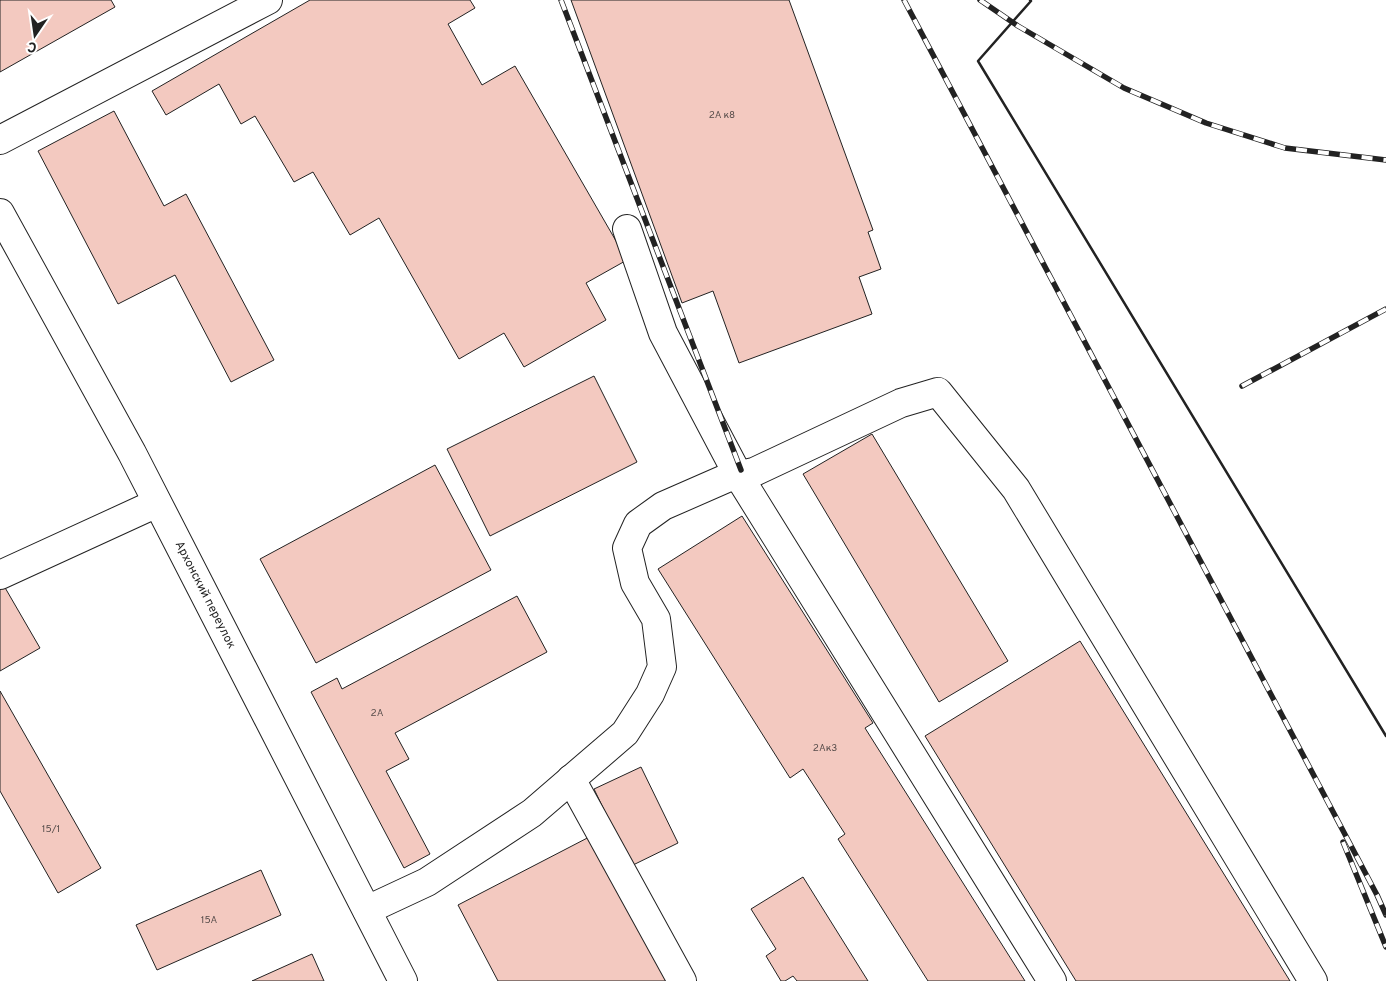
<svg xmlns="http://www.w3.org/2000/svg" width="1386" height="981" viewBox="0 0 1386 981" font-family="Overpass,sans-serif">
<rect width="100%" height="100%" fill="#fff"/>
<g fill="#f3c9c0" stroke="#222">
<path d="M0 0H111L115 7 0 72Z"/>
<path d="M310 0H470L475 8 448 24 482 85 515 66 627 260 586 283 606 320 524 367 504 333 459 359 379 218 350 235 313 172 294 182 255 116 241 124 219 84 166 115 152 91Z"/>
<path d="M571 0H789L873 230 868 232 881 269 859 277 872 314 739 363 713 291 682 303Z"/>
<path d="M114 111 164 206 186 194 274 360 231 382 175 275 118 304 38 151Z"/>
<path d="M594 376 637 462 490 536 447 449Z"/>
<path d="M872 434 1008 661 939 702 803 474Z"/>
<path d="M435 465 491 570 316 663 260 559Z"/>
<path d="M742 516 873 723 865 728 1025 981H928L838 839 845 834 803 769 790 778 658 569Z"/>
<path d="M0 579 40 648 0 671Z"/>
<path d="M517 596 547 652 395 733 409 759 386 771 430 854 404 868 311 692 337 678 342 689Z"/>
<path d="M1080 641 1290 981H1076L925 736Z"/>
<path d="M0 691 101 868 58 893 0 791Z"/>
<path d="M641 767 678 843 631 866 594 789Z"/>
<path d="M595 834 671 981H498L458 905Z"/>
<path d="M261 870 281 915 157 970 136 925Z"/>
<path d="M803 877 868 981H797L793 976 785 981H781L766 956 776 949 751 909Z"/>
<path d="M312 954 324 981H252Z"/>
</g>
<g fill="none" stroke-linecap="round" stroke-linejoin="round">
<defs>
<g id="minor">
<path d="M0 140 268 0"/>
<path d="M0 213 132 453 403 981"/>
<path d="M627 229 663 333 738 475 1052 981"/>
<path d="M0 575 157 503"/>
<path d="M571 779 682 981"/>
<path d="M367 910 427 882 532 813 625 733 650 694 662 667 656 619 635 583 627 548 638 524 663 506 727 478 754 472 901 403 938 392 1016 489 1313 981"/>
</g>
</defs>
<use href="#minor" stroke="#222" stroke-width="30"/>
<use href="#minor" stroke="#fff" stroke-width="28"/>
<defs>
<g id="rail">
<path d="M561 0 741 470"/>
<path d="M904 0 1377 895 1386 915"/>
<path d="M980 0 1018 26 1124 88 1206 123 1285 148 1386 160"/>
<path d="M1242 386 1386 309"/>
<path d="M1343 842 1386 947"/>
</g>
</defs>
<use href="#rail" stroke="#222" stroke-width="5.5"/>
<use href="#rail" stroke="#fff" stroke-width="4" stroke-dasharray="11" stroke-linecap="butt"/>
<path stroke="#222" stroke-width="2.5" d="M1030 0 1031 1 978 61 1386 736"/>
</g>
<g text-anchor="middle" dominant-baseline="central" stroke-width="4" stroke-linejoin="round" paint-order="stroke">
<g font-size="10" fill="#564c4a">
<text x="722" y="115">2А к8</text>
<text x="377" y="713">2А</text>
<text x="825" y="748">2Ак3</text>
<text x="51" y="829">15/1</text>
<text x="209" y="920">15А</text>
</g>
<g font-size="12" fill="#222" stroke="#fff">
<text transform="translate(205 595) rotate(63)">Архонский переулок</text>
</g>
</g>
<g transform="translate(35 35) rotate(193)" stroke="#ffffff" stroke-width="4" paint-order="stroke">
<path d="M0-4L9 19L0 12L-9 19Z" fill="#222222"/>
<text y="-8" font-size="14" font-weight="bold" text-anchor="middle" fill="#222222">С</text>
</g>
</svg>
